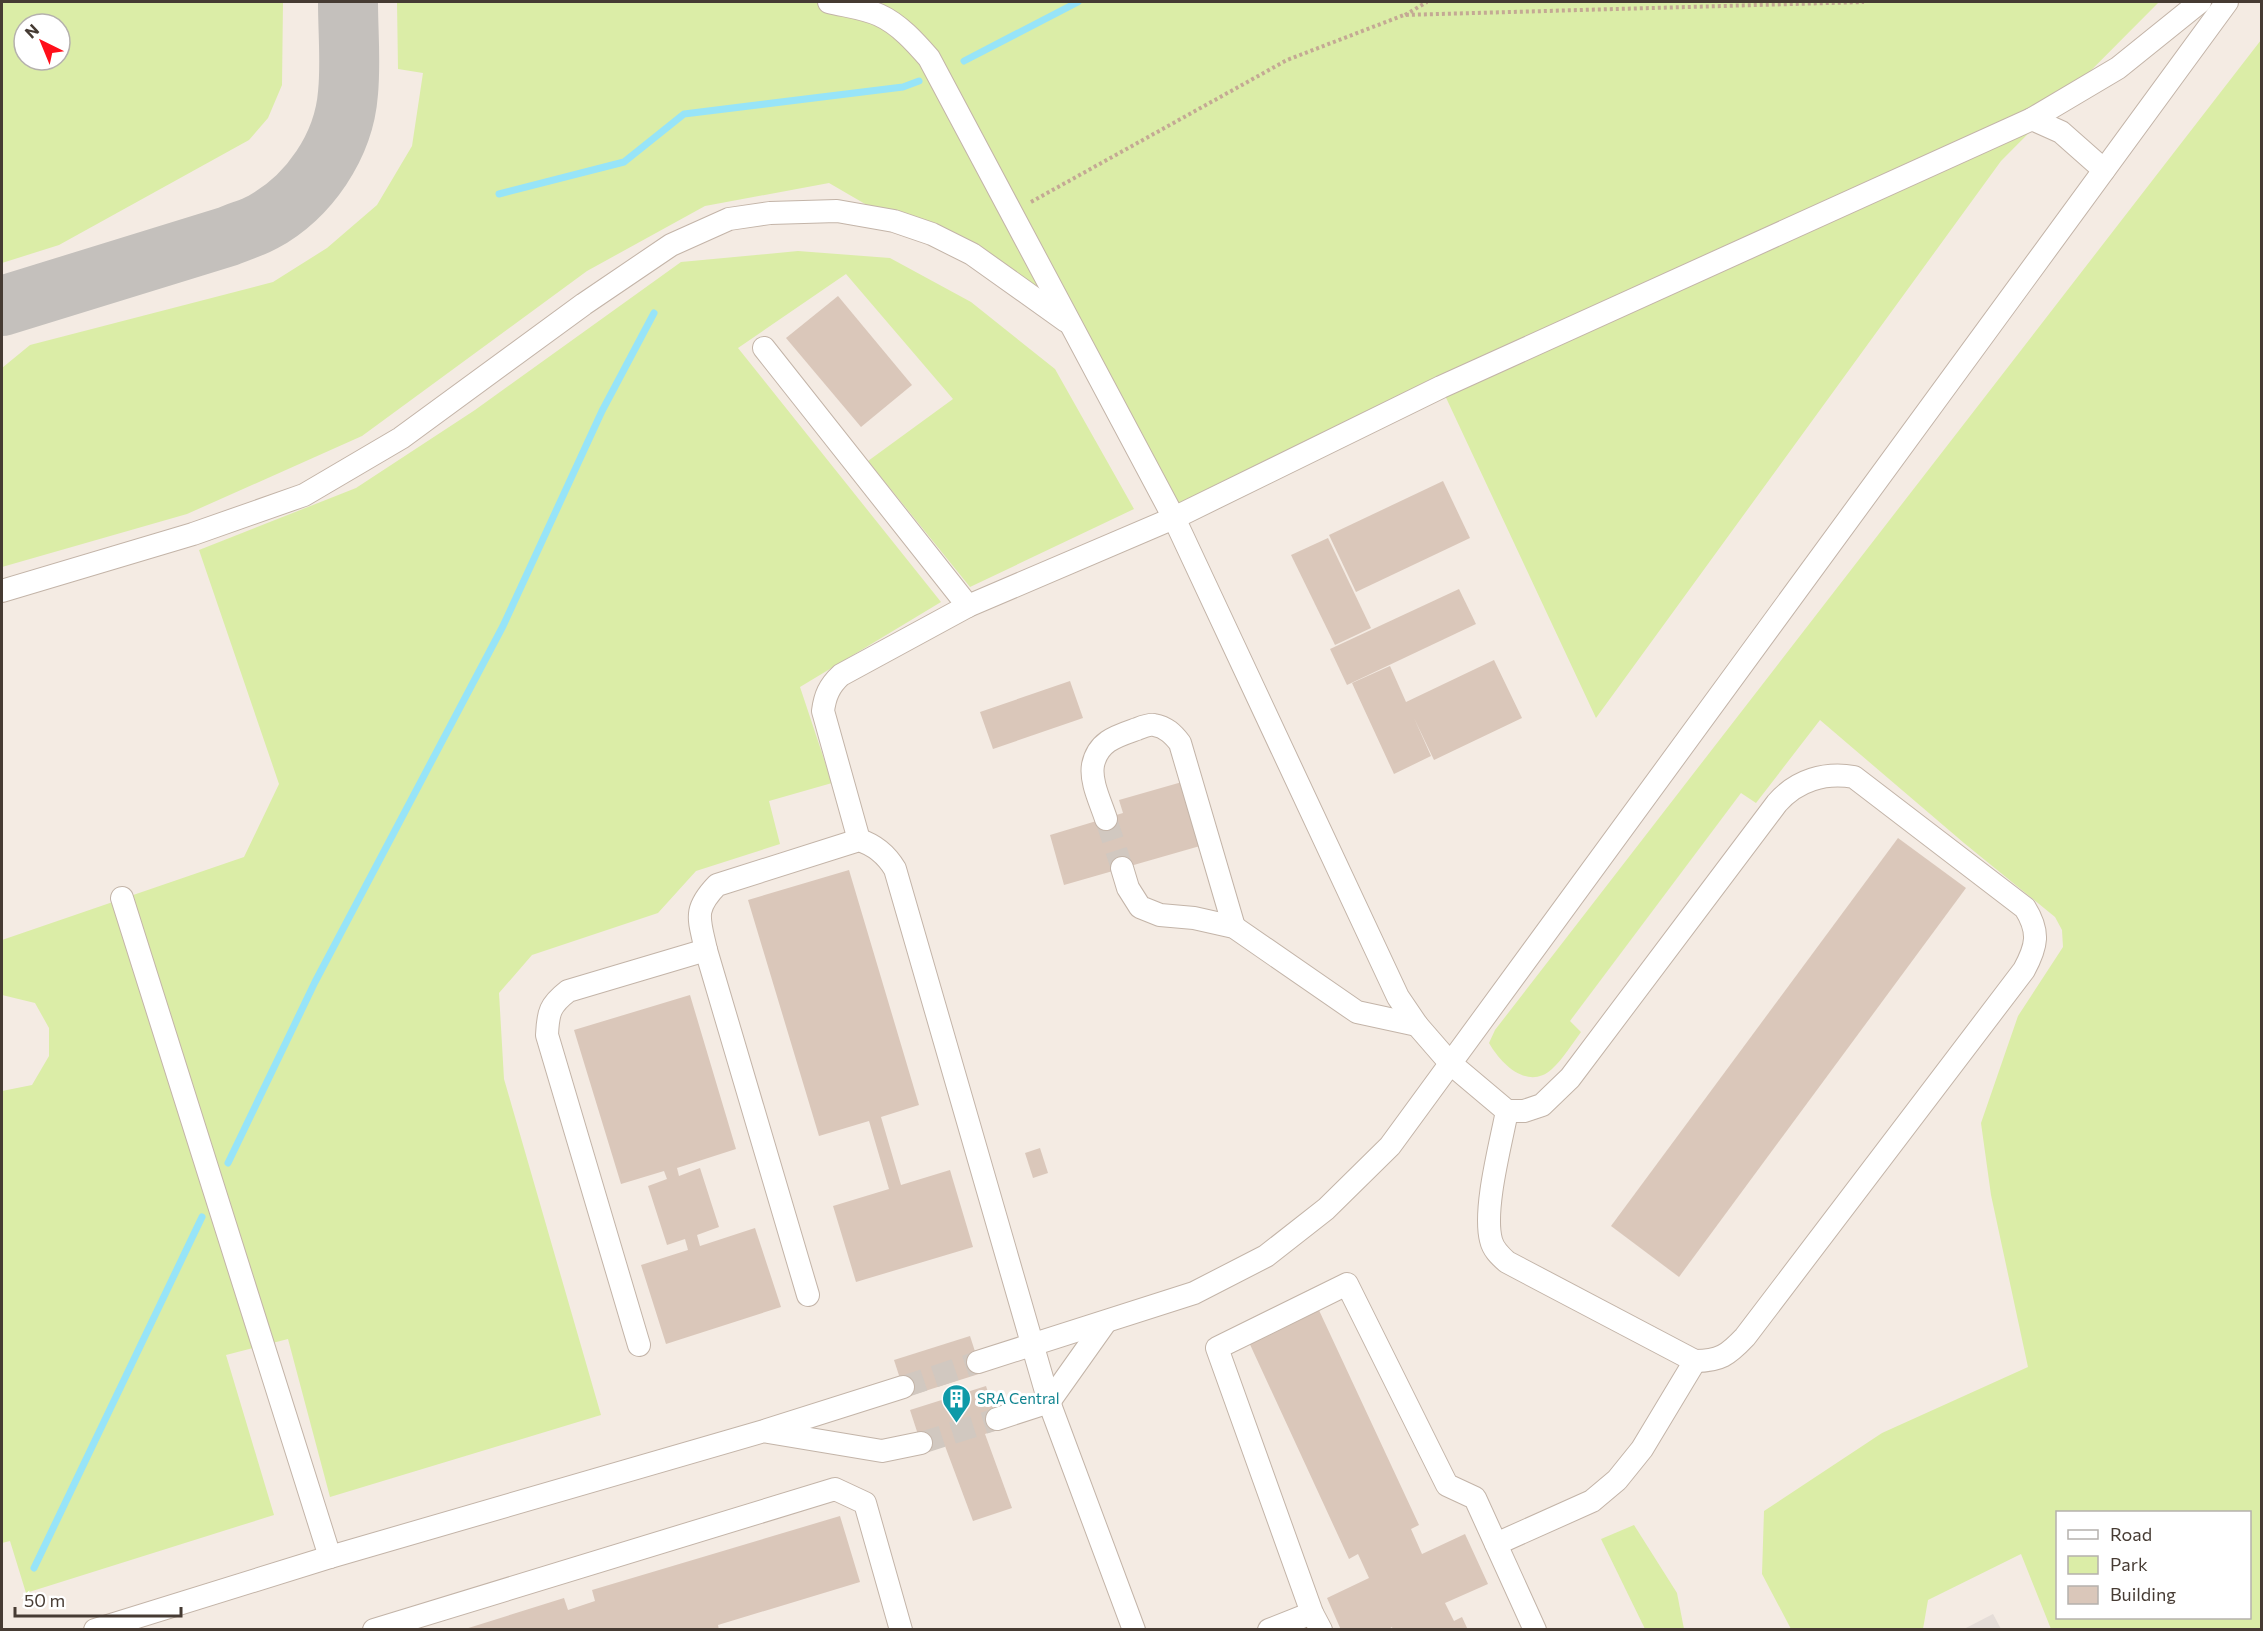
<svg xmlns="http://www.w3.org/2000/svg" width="2263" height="1631" viewBox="0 0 2263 1631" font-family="Commissioner,sans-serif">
<rect width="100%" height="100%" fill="#f4ebe3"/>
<path fill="#e5ddd8" d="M1993 1614 2001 1629H1964Z"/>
<g fill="#dbeda7" fill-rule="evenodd">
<path d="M2 2H283L282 85 268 118 249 140 59 245 2 263ZM24 24H60V60H24Z"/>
<path d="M397 2H2159L2001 161 1596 718 1441 387 1174 518 1070 323 829 183 705 206 587 271 362 436 187 514 2 567V368L30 345 273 282 327 248 377 205 412 146 423 73 398 69Z"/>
<path d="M2261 40V1629H2051L2021 1554 1928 1600 1923 1629H1791L1762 1574 1764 1511 1882 1433 2028 1367 1991 1195 1981 1123 2018 1016 2063 947 2062 930 2055 917 1964 843 1820 720 1756 803 1741 793 1570 1021 1581 1032C1572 1044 1563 1059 1552 1069 1528 1091 1501 1064 1489 1043L1495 1030ZM2250 1512V1618H2058V1512Z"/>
<path d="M798 251 890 258 971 302 1055 369 1134 509 970 587 868 461 953 399 846 274 738 348 941 602 800 687 832 783 769 801 780 844 696 871 658 913 532 955 499 993 504 1079 601 1415 330 1497 288 1339 226 1355 274 1515 26 1593 10 1541 2 1543V1091L32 1085 49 1056V1028L35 1003 2 995V940L244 857 279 784 199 550 356 488 475 410 681 262Z"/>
<path d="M1634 1525 1677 1593 1684 1629H1645L1601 1539Z"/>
</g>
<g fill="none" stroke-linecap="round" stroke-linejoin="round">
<g stroke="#97e4f8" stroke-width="7">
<path d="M964 61 1078 2"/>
<path d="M499 194 624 162 684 114 903 87 919 81"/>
<path d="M228 1163 315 982 503 626 602 411 654 313"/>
<path d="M34 1568 202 1217"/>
</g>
<path stroke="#c4c0bc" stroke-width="60" d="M2 306 229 236C240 231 252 228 263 222 309 197 344 146 348 93 351 63 348 32 348 2"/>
</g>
<g fill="#dac7ba">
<path d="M838 296 912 385 861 427 786 338Z"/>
<path d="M1443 481 1470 538 1356 592 1329 535Z"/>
<path d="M1328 538 1371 628 1335 645 1291 555Z"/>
<path d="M1459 589 1476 624 1347 685 1330 649Z"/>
<path d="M1494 660 1522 718 1434 760 1414 718 1431 756 1394 774 1352 683 1390 666 1406 702Z"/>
<path d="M1070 681 1083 718 993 749 980 712Z"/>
<path d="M1182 782 1200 846 1064 885 1050 835 1123 813 1119 800Z"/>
<path d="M1898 838 1966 888 1679 1277 1611 1226Z"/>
<path d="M849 870 919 1105 881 1117 901 1185 950 1170 973 1247 856 1282 833 1206 889 1189 869 1121 819 1136 748 900Z"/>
<path d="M690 995 736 1149 677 1168 679 1176 700 1168 719 1227 697 1235 700 1246 755 1228 781 1307 666 1344 641 1265 688 1250 685 1239 667 1245 648 1186 667 1179 664 1171 621 1184 574 1030Z"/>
<path d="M1040 1148 1048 1173 1033 1178 1025 1153Z"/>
<path d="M1317 1306 1419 1525 1411 1529 1422 1554 1465 1534 1488 1584 1445 1603 1454 1621 1462 1617 1468 1630H1393L1392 1627 1387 1630H1341L1327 1598 1369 1578 1358 1554 1349 1559 1247 1338Z"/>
<path d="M970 1336 982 1373 906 1397 894 1360Z"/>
<path d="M986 1386 1000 1429 985 1434 1012 1508 973 1521 945 1446 924 1453 910 1410Z"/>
<path d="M840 1516 860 1582 718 1625 719 1630H462L564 1598 568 1610 595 1601 592 1590Z"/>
</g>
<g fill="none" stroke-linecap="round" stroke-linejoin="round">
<g stroke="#d1c8c0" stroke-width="22" stroke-dasharray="22 11" stroke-linecap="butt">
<path d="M1106 819 1122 868"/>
<path d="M903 1387 978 1362"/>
<path d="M921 1443 997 1419"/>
</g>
<defs>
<g id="minor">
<path d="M829 2C845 6 864 8 879 15 899 24 915 42 929 58L1174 518 1398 997 1417 1025 1450 1063 1507 1111H1524L1542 1105 1570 1078 1777 803C1797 780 1825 772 1854 777L2025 908C2040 932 2037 946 2024 970L1745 1337C1728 1355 1720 1361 1695 1361L1507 1262C1499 1255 1493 1249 1491 1240 1483 1209 1501 1143 1507 1111"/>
<path d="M2032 119 2061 132 2104 170"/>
<path d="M764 348 968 606"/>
<path d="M2 591 193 534 304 495 401 438 584 304 671 245 729 219 770 213 837 211 894 221 932 234 972 254 1066 321"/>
<path d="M1106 819C1101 803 1090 782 1093 765 1098 741 1117 736 1137 729 1142 727 1149 724 1154 725 1166 727 1173 734 1180 743L1234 927"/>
<path d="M859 840 823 711C825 696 829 686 841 675L968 606 1174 518 1441 387 2032 119 2118 68 2200 2"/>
<path d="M1122 868 1128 888 1140 907 1160 915 1194 918 1234 927 1357 1012 1417 1025"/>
<path d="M122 898 330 1557"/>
<path d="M808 1295 706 950C699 918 693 910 717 885L859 840C875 845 886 854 895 869L1049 1402 1134 1630"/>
<path d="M639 1345 547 1035C548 1012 550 1005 568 991L706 950"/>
<path d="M978 1362 1194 1293 1266 1256 1326 1209 1390 1146 2227 2"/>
<path d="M997 1419 1049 1402 1105 1323"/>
<path d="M768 1432 882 1451 921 1443"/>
<path d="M1496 1544 1592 1501 1617 1480 1642 1449 1695 1361"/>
<path d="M95 1630 330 1557 764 1431 903 1387"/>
<path d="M374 1630 835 1489 865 1503 901 1630"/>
<path d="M1269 1630 1312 1613"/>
<path d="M1321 1630 1312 1613 1217 1348 1347 1284 1447 1485 1475 1498 1535 1630"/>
</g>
</defs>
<use href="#minor" stroke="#c3b4a8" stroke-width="24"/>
<g stroke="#c4a994" stroke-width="4" stroke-dasharray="3 3" stroke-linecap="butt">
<path d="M1405 15 1427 2"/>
<path d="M1031 202 1287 60 1404 15 1864 2"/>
</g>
<use href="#minor" stroke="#fff" stroke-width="22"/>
</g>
<defs>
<symbol id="building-pin" viewBox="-11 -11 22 30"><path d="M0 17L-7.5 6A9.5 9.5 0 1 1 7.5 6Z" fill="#0f9aa8" stroke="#fff"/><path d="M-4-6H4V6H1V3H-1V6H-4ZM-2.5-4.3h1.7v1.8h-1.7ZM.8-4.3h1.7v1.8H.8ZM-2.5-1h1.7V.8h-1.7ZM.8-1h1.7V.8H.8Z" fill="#fff"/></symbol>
</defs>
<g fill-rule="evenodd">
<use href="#building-pin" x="940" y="1382" width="33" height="45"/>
</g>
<g text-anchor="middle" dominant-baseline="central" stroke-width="6" stroke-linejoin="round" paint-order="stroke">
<g font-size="15" fill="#0d838f" stroke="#fff" text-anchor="start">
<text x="977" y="1398">SRA Central</text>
</g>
</g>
<rect width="2263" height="1631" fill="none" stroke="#463b33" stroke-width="6"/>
<rect x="2056" y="1511" width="195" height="108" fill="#ffffff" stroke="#b5b1ad" stroke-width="1.5"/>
<rect x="2068" y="1530" width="30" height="9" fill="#ffffff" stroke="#b5b1ad" stroke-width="1.5"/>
<text x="2110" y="1541" font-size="18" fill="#463b33">Road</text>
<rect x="2068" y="1556" width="30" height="18" fill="#dbeda7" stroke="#b5b1ad" stroke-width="1.5"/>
<text x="2110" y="1571" font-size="18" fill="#463b33">Park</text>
<rect x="2068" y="1586" width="30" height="18" fill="#dac7ba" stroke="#b5b1ad" stroke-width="1.5"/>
<text x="2110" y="1601" font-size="18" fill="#463b33">Building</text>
<g transform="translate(42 42) rotate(317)"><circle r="28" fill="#ffffff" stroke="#b5b1ad" stroke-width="1.5"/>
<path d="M0-4.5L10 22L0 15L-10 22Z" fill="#ff0f1a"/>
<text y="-9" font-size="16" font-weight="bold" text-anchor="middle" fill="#463b33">N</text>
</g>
<path d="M15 1607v9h166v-9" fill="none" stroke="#463b33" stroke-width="3"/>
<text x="24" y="1607" font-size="18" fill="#463b33" stroke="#ffffff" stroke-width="4.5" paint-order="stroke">50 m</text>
</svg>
